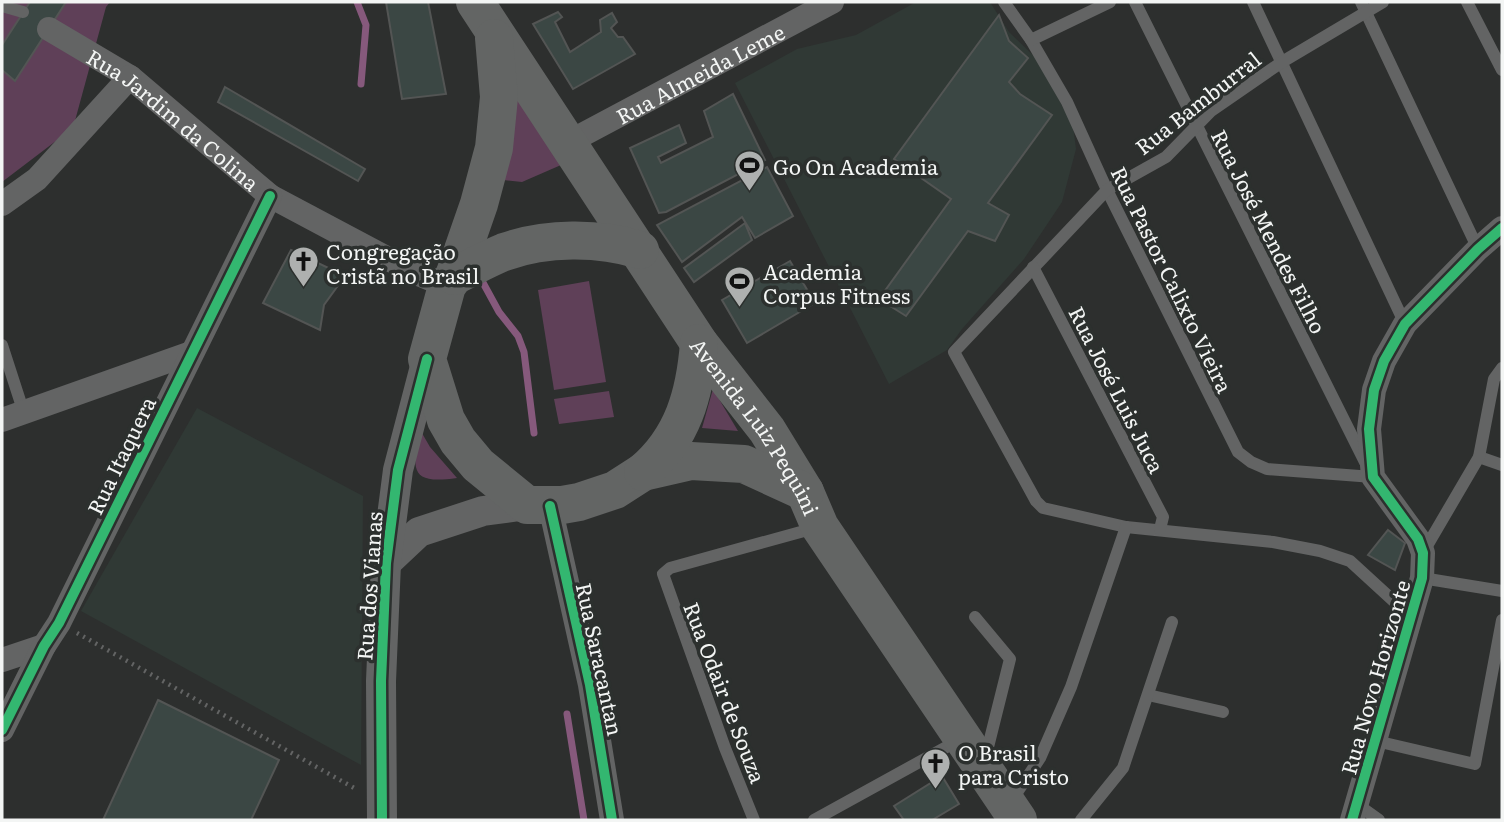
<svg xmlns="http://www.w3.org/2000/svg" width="1504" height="822" viewBox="0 0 1504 822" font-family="Literata,serif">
<rect width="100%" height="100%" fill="#2d2f2e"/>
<g fill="#303935">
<path d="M916 2H990L1009 32 1037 59 1073 126 1076 149 1062 202 1024 259 962 329 947 350 889 384 735 83 797 49 856 35Z"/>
<path d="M197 408 363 496 361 765 81 611Z"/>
</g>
<g fill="#5f4058">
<path d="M2 2H110L106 7 73 128 2 182Z"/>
<path d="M509 83 561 165 522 182 503 180Z"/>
<path d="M589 281 606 382 554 390 538 290Z"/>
<path d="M713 389 738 431 702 428Z"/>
<path d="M609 391 614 417 559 424 554 399Z"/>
<path d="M419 428 430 447 457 478C408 485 413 469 419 428Z"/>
</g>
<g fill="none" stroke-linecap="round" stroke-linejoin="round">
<g stroke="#86597c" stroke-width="7">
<path d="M357 2 366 25 361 84"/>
<path d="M481 279 499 312 518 336 524 352 534 433"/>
<path d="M567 714 584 820"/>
</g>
</g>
<g fill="#3b4744" stroke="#535554" stroke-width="2">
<path d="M30 2H66L15 81 2 70V45Z"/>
<path d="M386 2H428L446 94 402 99Z"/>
<path d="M558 12 562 17 555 22 570 52 601 32 600 20 612 13 617 22 611 28 618 37H623L635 54 573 89 533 24Z"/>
<path d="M999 15 1009 41 1028 58 1009 82 1020 94 1052 115 988 203 1009 215 995 241 968 231 906 316 879 299 951 199 894 159Z"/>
<path d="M225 87 365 169 358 181 218 102Z"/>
<path d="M733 94 765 160 666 212 659 213 630 148 679 125 686 143 658 157 661 163 713 137 704 111Z"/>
<path d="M767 167 793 216 755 238 742 217 682 262 657 225Z"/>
<path d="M745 223 752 240 694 282 684 268Z"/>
<path d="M291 250 345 276 324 305 320 330 263 303Z"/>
<path d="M790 261 815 303 747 343 722 300Z"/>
<path d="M1388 530 1405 543 1395 570 1368 555Z"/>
<path d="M158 700 279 760 251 820H103Z"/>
<path d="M942 776 959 804 932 820H904L894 806Z"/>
</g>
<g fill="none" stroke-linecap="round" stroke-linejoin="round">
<path stroke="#636464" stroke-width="4.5" stroke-dasharray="2 5" stroke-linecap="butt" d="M77 633 356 789"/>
<g stroke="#636464" stroke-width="12">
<path d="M1004 2 1031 40 1067 102 1107 190 1238 452 1251 462 1267 469 1373 477"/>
<path d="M1135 2 1365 462"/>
<path d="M1253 2 1405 324"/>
<path d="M1361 2 1478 249"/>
<path d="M1383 2 1282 62 1211 111 1166 157 1107 190 954 352 1036 501 1043 508 1126 527 1273 542 1320 551 1350 561 1410 616"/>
<path d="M1467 2 1502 70"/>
<path d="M2 6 23 12"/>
<path d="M1031 40 1110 2"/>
<path d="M1033 267 1163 517 1160 529"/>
<path d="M2 345 24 413"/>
<path d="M1479 457 1502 465"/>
<path d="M1424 551 1479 457 1494 379 1502 368"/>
<path d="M1422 578 1502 591"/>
<path d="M975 617 1010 659 985 759"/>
<path d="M1148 695 1223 712"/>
<path d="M1376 741 1475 764 1502 620"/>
<path d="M1012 800 1040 758 1071 687 1126 527"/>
<path d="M1358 805 1379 820"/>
<path d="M754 820 725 748 663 574 670 568 815 528"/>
<path d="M814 820 961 739"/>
<path d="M1081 820 1123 768 1172 622"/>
</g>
<g stroke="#636464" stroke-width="24">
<path id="s1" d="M49 29 130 77 270 196 411 271 447 286"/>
<path id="s2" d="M567 143 832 2"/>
<path d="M2 204 37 179 130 77"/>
<path d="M2 420 191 353"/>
<path d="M550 506 590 685 612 820"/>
<path d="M2 660 44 646"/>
<path d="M2 730 44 646 59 623 270 196"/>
<path d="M1352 820 1422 578 1423 553 1418 539 1373 477 1369 429 1374 390 1384 361 1405 324 1478 249 1502 228"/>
</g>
<g stroke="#636464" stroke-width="30">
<path d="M386 563 419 532 483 511 527 505"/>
<path d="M382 820 381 681 386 563 398 470 427 359"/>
</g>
<g stroke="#636564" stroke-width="38">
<path id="s3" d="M475 2 699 343 767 430 805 492 820 527 1018 820"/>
<path d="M494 38 499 97 494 148 479 204 454 276 447 286 427 359 446 420 458 441 478 465 527 505H562L579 502 615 490 643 472 691 461 744 464 805 492"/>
<path d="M454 276C471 268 487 259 504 252 546 237 599 237 640 250"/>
<path d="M643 472C683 438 695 394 699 343"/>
</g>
<defs>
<g id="cycleway">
<path d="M550 506 590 685 612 820"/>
<path d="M2 730 44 646 59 623 270 196"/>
<path d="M382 820 381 681 386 563 398 470 427 359"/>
<path d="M1352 820 1422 578 1423 553 1418 539 1373 477 1369 429 1374 390 1384 361 1405 324 1478 249 1502 228"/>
</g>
</defs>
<use href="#cycleway" stroke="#2c302e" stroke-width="15"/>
<use href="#cycleway" stroke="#33b770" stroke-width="10"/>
</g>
<defs>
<symbol id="stadium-pin" viewBox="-11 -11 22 30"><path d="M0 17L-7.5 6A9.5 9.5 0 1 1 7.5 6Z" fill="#aeb0af" stroke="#2c302e"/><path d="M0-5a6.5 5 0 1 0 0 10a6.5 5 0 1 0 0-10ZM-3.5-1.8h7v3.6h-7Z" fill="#111"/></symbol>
<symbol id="church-pin" viewBox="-11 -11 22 30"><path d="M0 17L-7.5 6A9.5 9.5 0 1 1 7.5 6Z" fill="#aeb0af" stroke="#2c302e"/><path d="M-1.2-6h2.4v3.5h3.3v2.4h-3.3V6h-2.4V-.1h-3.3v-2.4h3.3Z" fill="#111"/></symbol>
</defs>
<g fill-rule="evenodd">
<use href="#stadium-pin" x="732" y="148" width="35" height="47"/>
<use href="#church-pin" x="286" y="244" width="35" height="47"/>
<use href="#stadium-pin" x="722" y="264" width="35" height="47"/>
<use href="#church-pin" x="918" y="746" width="35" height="47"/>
</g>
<g text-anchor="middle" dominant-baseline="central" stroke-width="7" stroke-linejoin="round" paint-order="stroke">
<g font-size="21" fill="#f3f5f4" stroke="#2c302e">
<text stroke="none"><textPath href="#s2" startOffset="150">Rua Almeida Leme</textPath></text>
<text transform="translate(1197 102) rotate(-38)">Rua Bamburral</text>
<text stroke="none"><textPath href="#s1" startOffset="154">Rua Jardim da Colina</textPath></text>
<text transform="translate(1270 231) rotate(63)">Rua José Mendes Filho</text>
<text transform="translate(1173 279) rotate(64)">Rua Pastor Calixto Vieira</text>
<text transform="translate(1118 389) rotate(63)">Rua José Luis Juca</text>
<text stroke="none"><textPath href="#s3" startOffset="509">Avenida Luiz Pequini</textPath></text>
<text transform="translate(120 455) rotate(-64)">Rua Itaquera</text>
<text transform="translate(368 586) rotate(-86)">Rua dos Vianas</text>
<text transform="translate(601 659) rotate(78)">Rua Saracantan</text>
<text transform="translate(1374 677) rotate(-74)">Rua Novo Horizonte</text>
<text transform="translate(726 692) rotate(69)">Rua Odair de Souza</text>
</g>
<g font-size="21" fill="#f3f5f4" stroke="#2c302e" text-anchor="start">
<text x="773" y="165">Go On Academia</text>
<text x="326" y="250">Congregação<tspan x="326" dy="24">Cristã no Brasil</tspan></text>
<text x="763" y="270">Academia<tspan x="763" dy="24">Corpus Fitness</tspan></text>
<text x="958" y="751">O Brasil<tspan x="958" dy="24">para Cristo</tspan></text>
</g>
</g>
<rect width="1504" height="822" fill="none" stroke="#f3f5f4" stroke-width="7"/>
</svg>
